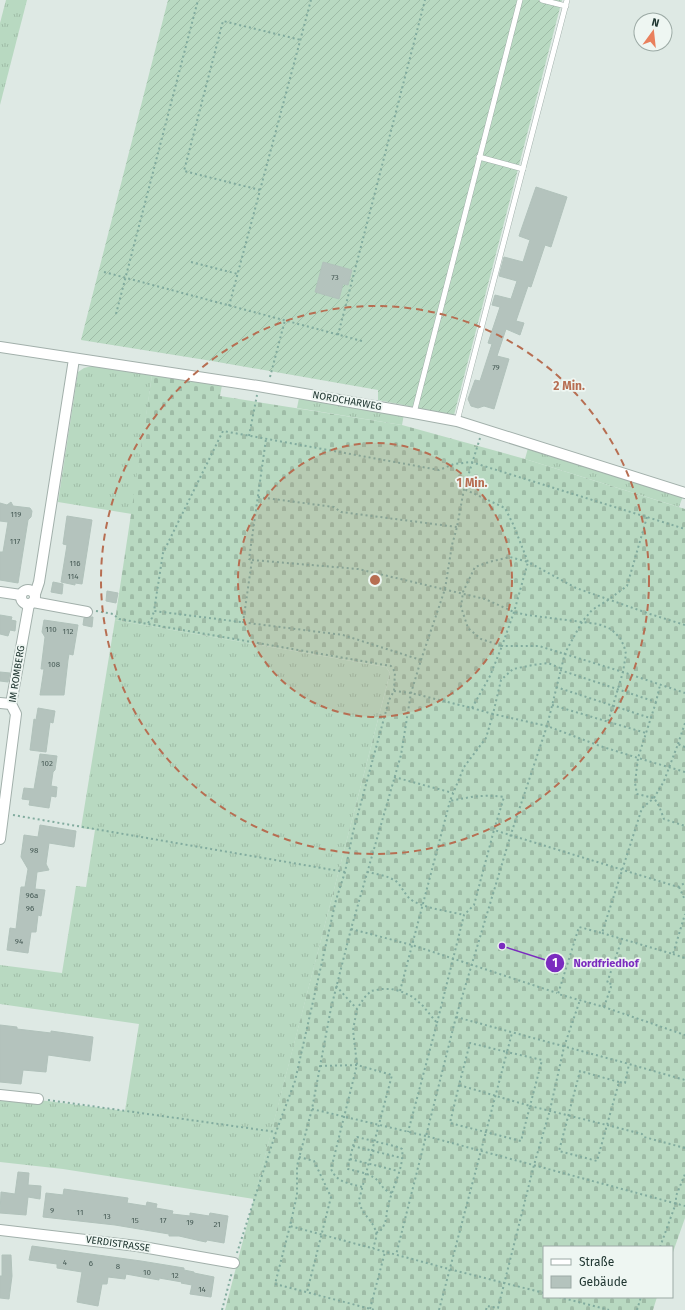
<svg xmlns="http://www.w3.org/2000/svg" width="685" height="1310" viewBox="0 0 685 1310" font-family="'Fira Sans',sans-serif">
<defs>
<pattern id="grass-tufts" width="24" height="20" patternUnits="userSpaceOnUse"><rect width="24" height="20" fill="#b8d9c1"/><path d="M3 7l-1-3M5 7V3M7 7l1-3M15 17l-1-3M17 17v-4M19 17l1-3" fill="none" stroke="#9ebba6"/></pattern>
<pattern id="cemetery-stones" width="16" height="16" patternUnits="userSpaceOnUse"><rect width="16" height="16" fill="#b8d9c1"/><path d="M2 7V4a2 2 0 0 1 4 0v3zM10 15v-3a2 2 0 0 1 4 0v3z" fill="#9ebba6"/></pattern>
<pattern id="garden-furrows" width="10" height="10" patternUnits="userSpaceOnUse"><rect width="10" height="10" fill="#b8d9c1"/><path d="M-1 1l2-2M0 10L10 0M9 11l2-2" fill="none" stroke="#9ebba6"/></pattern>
</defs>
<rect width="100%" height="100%" fill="#dee9e4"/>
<g fill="url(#grass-tufts)">
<path d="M6 0H27L0 105V23Z"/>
<path d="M92 366 152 375 132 514 58 502 78 372 84 368Z"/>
<path d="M299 398 404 414 402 425 297 408Z"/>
<path d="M528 448 683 496 679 507 525 459Z"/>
<path d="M115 620 386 667 390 673 254 1199 63 1169 0 1162V1095L125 1111 139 1024 0 1004V965L62 973 76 886 86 887 95 830 81 828Z"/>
</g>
<path fill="url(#cemetery-stones)" d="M152 375 222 385 220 396 402 425 525 459 685 509V1218L672 1255V1247H544V1297H657L653 1310H225L390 673 386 667 115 620Z"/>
<path fill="url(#garden-furrows)" d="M168 0H562L454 415 378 400V390L212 361 81 340Z"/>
<g fill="#b4c3bd" stroke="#b1c2bb">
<path d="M536 187 567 197 551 247 545 245 531 287 528 286 516 321 524 323 520 335 506 329 497 356 509 359 494 409 484 406 478 408 471 406 468 399 475 380 480 381 492 344 488 343 500 307 492 305 495 295 511 299 517 281 499 276 504 257 523 262 530 240 519 236Z"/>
<path d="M323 262 352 270 348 285 343 284 339 299 315 292Z"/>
<path d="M11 502 13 506 30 508 32 511 31 517 28 520 18 583 0 580V552H3L8 522 0 521V503L7 505Z"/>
<path d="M67 516 92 520 82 584 75 583V585L61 582 67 545 63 544Z"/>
<path d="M53 582 63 584 62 594 51 592Z"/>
<path d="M107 591 118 593 116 603 106 601Z"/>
<path d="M0 615 12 617 11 620 16 621 15 631 10 630 8 636 0 634Z"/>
<path d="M91 617H93L92 627 83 625 84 618H89Z"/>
<path d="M44 620 78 625 73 655 69 654 68 660 64 695H40L44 669H41L45 637 42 632Z"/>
<path d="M0 672 10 673 8 682 0 681Z"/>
<path d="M38 708 55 711 53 723 50 722 46 752 30 750 34 719 36 720Z"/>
<path d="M40 754 57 756 55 770 53 772 51 786 57 787 56 797 51 796 49 808 29 805 30 800 22 799 24 788 34 789Z"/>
<path d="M40 825 76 831 74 847 49 843 46 864 49 870 37 872 35 889 45 890 41 916 38 915 36 932H31L28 953 7 950 10 928 16 929 21 887H25L28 869 21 857 24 835 38 837Z"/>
<path d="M0 1025 17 1027V1029L51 1033V1031L93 1037 90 1061 48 1055 46 1072 23 1070 21 1084 0 1082Z"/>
<path d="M18 1172 29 1173 28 1185 41 1186 40 1199 28 1197 26 1215 0 1213 1 1192 15 1194Z"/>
<path d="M64 1189 128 1198 127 1203 146 1206 147 1202 157 1204 156 1208 173 1211 172 1214 190 1216V1213L209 1216 210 1213 228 1216 224 1243 207 1240 206 1242 201 1241 179 1236H169V1234L115 1225 43 1217 46 1193 63 1195Z"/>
<path d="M32 1246 141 1261 184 1268V1270L194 1272V1273L214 1277 211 1297 190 1294 192 1285 181 1283 182 1282 159 1278V1280L126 1274 125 1279 108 1277 107 1284H102L98 1306 77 1302 82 1272 57 1268V1264L29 1260Z"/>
<path d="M2 1255H11L12 1276 9 1299 0 1298V1276H2Z"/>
</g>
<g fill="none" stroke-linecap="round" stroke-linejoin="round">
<defs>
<g id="service">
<path d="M542 0 566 6"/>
<path d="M479 157 523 169"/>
<path d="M414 413 520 0"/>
<path d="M457 421 567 0"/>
</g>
<g id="minor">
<path d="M0 347 258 386 414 413 457 421 685 493"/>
<circle cx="28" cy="597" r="7"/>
<path d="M0 592 21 595"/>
<path d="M35 594 39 582 74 359"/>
<path d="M33 602 87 612"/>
<path d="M0 703 11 704"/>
<path d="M0 839 16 714 11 704 29 604"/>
<path d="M0 1095 38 1099"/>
<path d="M0 1230 137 1246 234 1263"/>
</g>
</defs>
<use href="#service" stroke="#a2b0ab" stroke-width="6"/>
<use href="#minor" stroke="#a2b0ab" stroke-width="12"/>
<g stroke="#81ab9e" stroke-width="2" stroke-dasharray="2 3" stroke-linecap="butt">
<path d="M260 190 184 171 223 21 301 40"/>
<path d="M191 262 238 274"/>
<path d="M104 272 362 341"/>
<path d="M229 306 311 0"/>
<path d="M116 314 198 0"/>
<path d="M338 335 425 0"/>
<path d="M270 377 285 320"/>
<path d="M249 436 257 395"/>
<path d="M480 438 464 489 505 508 513 524 528 562 576 588 650 614 685 625"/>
<path d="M258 497 334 507 341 512 457 527"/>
<path d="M647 517 627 586 608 600 592 610 582 622 565 653 547 726 511 834 456 1017 426 1136 685 1206"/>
<path d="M252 560 358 569 485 599 514 612 527 615 598 624 611 629 620 638 624 646 626 654 623 672 608 722"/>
<path d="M96 611 113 614 119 619 385 665 391 666 395 672 394 691 389 700 353 832 345 872 336 900 295 1081 276 1132 237 1253"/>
<path d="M148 623 152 618 154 611"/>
<path d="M243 623 252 560 249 559 266 439"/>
<path d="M421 660 445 589 452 545 457 527 464 489"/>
<path d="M560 670 656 702 660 685"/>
<path d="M556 687 650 718"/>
<path d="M394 691 411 693 472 708 490 676 502 646 481 639 468 628 461 607 463 592 475 567 489 562 510 557 528 562 514 612 502 646H539L623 672 685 693"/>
<path d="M656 702 638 758 600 746 547 726 493 714 486 738 464 767 450 801C470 797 483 794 504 797L494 830 678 887 685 883"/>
<path d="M552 705 646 733"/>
<path d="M472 708 493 714 501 680 513 669 533 665 548 663 560 668"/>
<path d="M678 744 685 723"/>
<path d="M685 747 678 744 664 781 654 798 642 808 602 933 579 927 558 994 604 1007 685 1035"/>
<path d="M685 772 638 758 635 783 637 794 654 798 659 806 664 819 685 826"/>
<path d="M394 777 453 793"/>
<path d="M13 815 345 872"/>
<path d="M367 872C377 874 389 876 397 882 403 888 405 896 413 901 428 909 448 911 464 915"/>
<path d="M679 887 685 900"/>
<path d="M351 929 412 945 557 993"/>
<path d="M602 933 622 939"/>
<path d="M673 954 685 958"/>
<path d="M336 986 357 1009"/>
<path d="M400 991 450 801"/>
<path d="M604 1007 612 984 607 983 622 939 673 954 685 914"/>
<path d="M456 1017 629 1064 685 1080"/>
<path d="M437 1023 464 915 474 905 494 830"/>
<path d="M320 1066 357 1065 392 1075 359 1200C361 1214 370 1217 375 1229 378 1235 375 1242 373 1248"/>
<path d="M619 1082 580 1071 559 1151 597 1161 607 1125 642 1134 644 1137 685 1148"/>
<path d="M459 1085 450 1123 521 1141 530 1106 459 1085 470 1043 507 1052 512 1033"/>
<path d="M48 1100 276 1132"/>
<path d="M312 1109 426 1136 396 1255"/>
<path d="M353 1146 402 1158"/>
<path d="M299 1157 314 1161 331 1197 307 1292"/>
<path d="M350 1159 398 1171"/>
<path d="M362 1187C349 1183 337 1183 331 1169L357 1065 353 1030 357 1009 364 998 371 991 381 989H391L400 991 413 997 423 1006 437 1023 408 1132"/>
<path d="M290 1226 275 1284 375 1310"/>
<path d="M376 1233C380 1231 382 1230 384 1225 387 1219 386 1213 388 1207 391 1190 405 1166 402 1149L398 1147 357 1137 354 1142 348 1166V1169C356 1171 367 1173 373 1177 382 1182 381 1190 392 1193"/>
<path d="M660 1247 676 1203V1196L685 1174"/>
<path d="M544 1293 449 1269 290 1226 297 1195V1166L312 1109 331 1008 351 929 401 755 411 693 421 660 343 635 154 611 163 553 223 431 439 470 454 464 471 462 685 529"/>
<path d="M559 1297 609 1310"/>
<path d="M370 1309 385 1252"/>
<path d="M222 1310 232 1272"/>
<path d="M439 1310 507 1052 542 1060 530 1106 607 1125 619 1082 625 1083 629 1064"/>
<path d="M486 1310 487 1306 498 1308 534 1165 550 1110 564 1047 580 1000"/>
<path d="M637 1310 641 1297"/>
</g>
<use href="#service" stroke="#fff" stroke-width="5"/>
<use href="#minor" stroke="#fff" stroke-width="10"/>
</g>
<circle cx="375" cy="580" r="137" fill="#b76e52" fill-opacity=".12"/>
<g fill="none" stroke="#b76e52" stroke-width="2" stroke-dasharray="7 5">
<circle cx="375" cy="580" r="137"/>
<circle cx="375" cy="580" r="274"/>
</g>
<g text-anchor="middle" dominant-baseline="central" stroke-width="3.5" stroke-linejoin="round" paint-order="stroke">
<g font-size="8" fill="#465a55">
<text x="335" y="277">73</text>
<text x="496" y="367">79</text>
<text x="16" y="514">119</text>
<text x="15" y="541">117</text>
<text x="75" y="563">116</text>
<text x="73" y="576">114</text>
<text x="51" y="629">110</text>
<text x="68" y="631">112</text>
<text x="54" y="664">108</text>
<text x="47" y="763">102</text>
<text x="34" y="850">98</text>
<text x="32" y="895">96a</text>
<text x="30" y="908">96</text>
<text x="19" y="941">94</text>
<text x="52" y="1210">9</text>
<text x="80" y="1212">11</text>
<text x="107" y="1216">13</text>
<text x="135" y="1220">15</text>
<text x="163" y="1220">17</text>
<text x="190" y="1222">19</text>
<text x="217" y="1224">21</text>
<text x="65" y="1262">4</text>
<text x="91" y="1263">6</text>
<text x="118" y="1266">8</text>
<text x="147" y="1272">10</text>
<text x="175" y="1275">12</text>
<text x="202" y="1289">14</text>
</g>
<g font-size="10" fill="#213732" stroke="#eef6f2">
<text transform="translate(347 401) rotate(10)">NORDCHARWEG</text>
<text transform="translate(17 674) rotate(-81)">IM ROMBERG</text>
<text transform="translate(118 1244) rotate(8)">VERDISTRASSE</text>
</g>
</g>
<circle cx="375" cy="580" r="6" fill="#b76e52" stroke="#eef6f2" stroke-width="2"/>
<g font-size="12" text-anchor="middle" font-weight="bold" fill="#b76e52" stroke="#eef6f2" stroke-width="3.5" stroke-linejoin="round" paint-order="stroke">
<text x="569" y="390">2 Min.</text>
<text x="472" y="487">1 Min.</text>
</g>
<path fill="none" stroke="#7b2cbf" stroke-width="1.5" d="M502 946L555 963"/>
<g fill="#7b2cbf" stroke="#eef6f2" stroke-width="1.5">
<circle cx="502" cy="946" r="4"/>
<circle cx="555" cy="963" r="10"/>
</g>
<g font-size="12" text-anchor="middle" font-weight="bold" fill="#fff">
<text x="555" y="967">1</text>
</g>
<g font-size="11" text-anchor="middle" font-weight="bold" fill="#7b2cbf" stroke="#eef6f2" stroke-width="3.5" stroke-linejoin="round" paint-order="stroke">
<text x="606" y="967">Nordfriedhof</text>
</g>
<rect x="543" y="1246" width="130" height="52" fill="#eef6f2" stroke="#9caaa5"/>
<rect x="551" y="1259" width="20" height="6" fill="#ffffff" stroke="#9caaa5"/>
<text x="579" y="1266" font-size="12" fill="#213732">Straße</text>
<rect x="551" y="1276" width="20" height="12" fill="#b4c3bd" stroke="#9caaa5"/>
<text x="579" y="1286" font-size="12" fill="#213732">Gebäude</text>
<g transform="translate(653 32) rotate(15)"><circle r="19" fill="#eef6f2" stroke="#9caaa5"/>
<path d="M0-3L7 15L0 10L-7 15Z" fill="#e9805d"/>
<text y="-6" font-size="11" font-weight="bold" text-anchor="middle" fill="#213732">N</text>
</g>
</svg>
